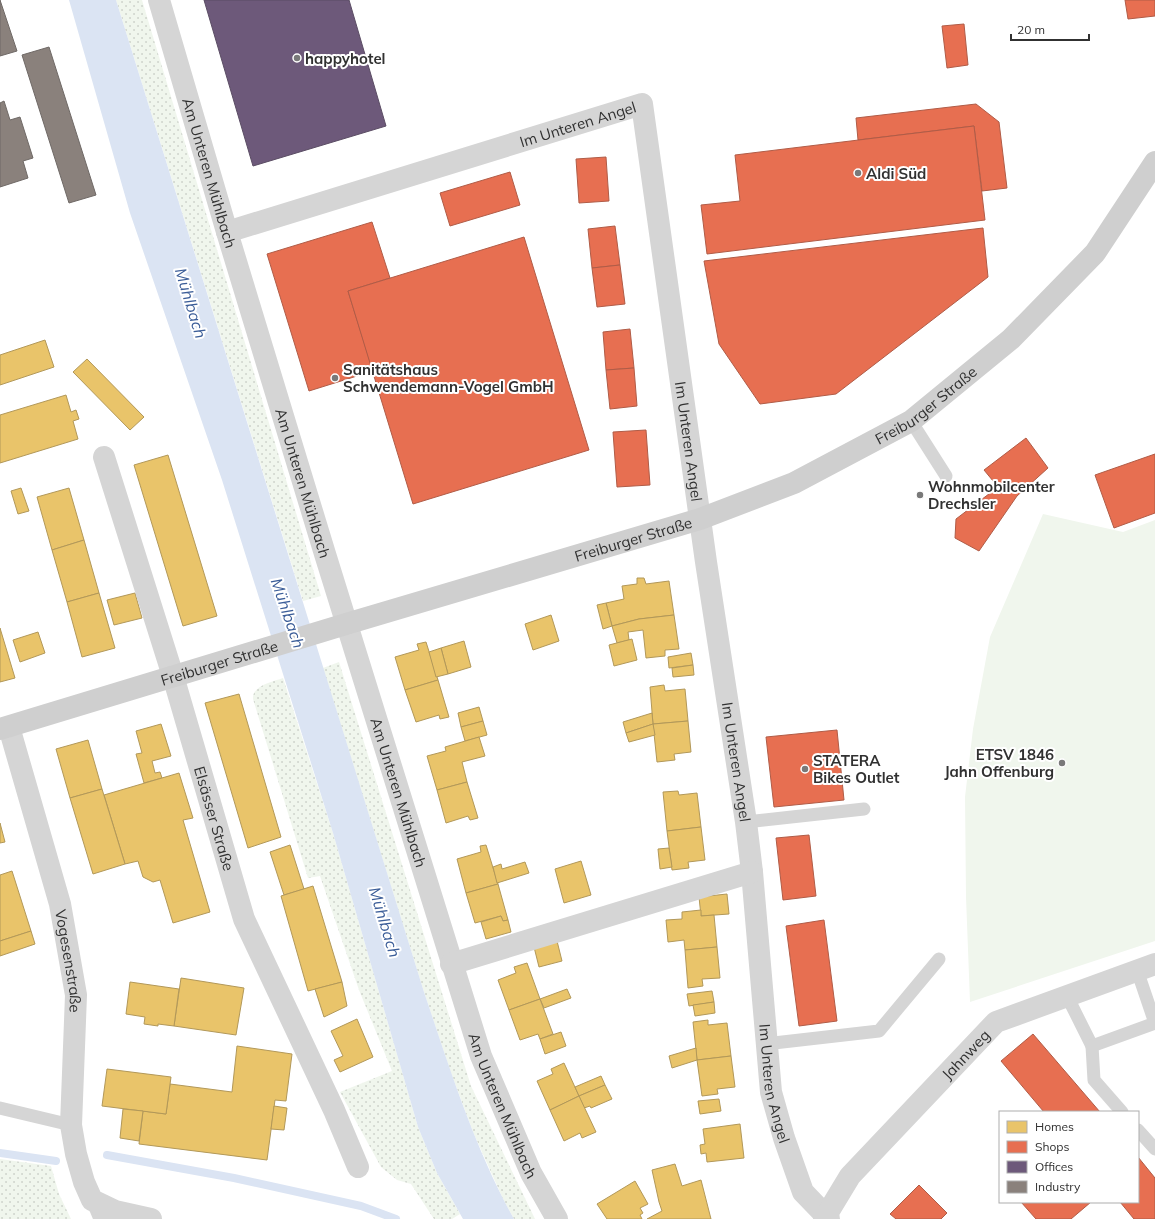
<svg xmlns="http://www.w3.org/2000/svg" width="1155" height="1219" viewBox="0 0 1155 1219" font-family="Mulish,sans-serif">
<defs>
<pattern id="grass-dots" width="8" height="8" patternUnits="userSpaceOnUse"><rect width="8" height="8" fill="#f0f6ed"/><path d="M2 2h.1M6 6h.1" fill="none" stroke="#ced3cc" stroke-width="1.8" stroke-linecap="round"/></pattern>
</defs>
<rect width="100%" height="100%" fill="#fff"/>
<g fill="url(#grass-dots)">
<path d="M116 0H142L321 596 303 601Z"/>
<path d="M339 662 471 1086 535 1219H514L503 1199 473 1132 450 1070 424 992 323 668Z"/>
<path d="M283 678 333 833 418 1127 437 1173 460 1214 452 1219H434L411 1184 397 1180 381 1167 340 1092 392 1071 359 990 320 876 308 878 253 699C253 697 253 695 254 693 259 684 275 681 283 678Z"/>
<path d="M0 1159 51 1166 59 1194 71 1219H0Z"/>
</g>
<path fill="#f0f6ed" d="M1043 514 1123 532 1155 520V941L970 1002 966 897 965 797 973 729 990 637Z"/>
<path fill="#dbe4f3" d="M69 0H116L424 992C450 1069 474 1147 514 1219H463L437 1173 418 1127 333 833 222 480 130 213Z"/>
<g fill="#e9c46a" stroke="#b29859">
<path d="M45 340 54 367 0 385V355Z"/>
<path d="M87 359 144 417 130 430 73 372Z"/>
<path d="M66 395 71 412 76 410 79 419 73 421 78 439 0 463V415Z"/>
<path d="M168 455 217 616 183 626 134 465Z"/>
<path d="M21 488 29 511 18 514 11 491Z"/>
<path d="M69 488 84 540 52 550 37 497Z"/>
<path d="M84 540 99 593 67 602 52 550Z"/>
<path d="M637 578H644L646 584 669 581 674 615 639 619 612 626 606 603 624 599 622 586 637 584Z"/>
<path d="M99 593 115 648 82 657 67 602Z"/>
<path d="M135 593 142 618 114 625 107 600Z"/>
<path d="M606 603 612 626 603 629 597 605Z"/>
<path d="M551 615 559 641 533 650 525 624Z"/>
<path d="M674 615 679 649 665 650V656L646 658 643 630 628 632 629 640 617 643 612 626 639 619Z"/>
<path d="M0 628 15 678 0 682Z"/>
<path d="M38 632 45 653 20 662 13 640Z"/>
<path d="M632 639 637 660 614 666 609 645Z"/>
<path d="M464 641 471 667 448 674 441 648Z"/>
<path d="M426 642 438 680 405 690 395 657 419 650 417 644Z"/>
<path d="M441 648 448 674 436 677 429 652Z"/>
<path d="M691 653 693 665 669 668 668 657Z"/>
<path d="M693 665 694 675 673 677 672 668Z"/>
<path d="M438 680 449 717 440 719 439 715 416 722 405 690Z"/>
<path d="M664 685 665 691 685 689 688 721 653 724 650 687Z"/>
<path d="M239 694 281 837 248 848 205 703Z"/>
<path d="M479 707 483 721 461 727 458 713Z"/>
<path d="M652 713 653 724 626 733 623 722Z"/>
<path d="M483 721 487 735 465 741 461 727Z"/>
<path d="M688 721 691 752 674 754 675 760 657 762 653 724Z"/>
<path d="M161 724 171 756 152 761 155 773 160 772 162 778 144 783 136 754 142 753 136 731Z"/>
<path d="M653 724 655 735 629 742 626 733Z"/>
<path d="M479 737 485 756 462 762 467 782 437 790 427 756 446 751 445 747Z"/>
<path d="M88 740 102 789 70 798 56 749Z"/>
<path d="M179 773 193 818 183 820 210 912 173 923 160 880 153 882 143 877 138 861 125 864 104 795Z"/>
<path d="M467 782 478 818 470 820 468 816 446 823 437 790Z"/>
<path d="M102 789 125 864 93 874 70 798Z"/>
<path d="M678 791 679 795 697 793 701 827 667 831 663 792Z"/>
<path d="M0 823 5 842 0 843Z"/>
<path d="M701 827 705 860 688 862 689 868 672 870 667 831Z"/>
<path d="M290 845 304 889 284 895 270 852Z"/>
<path d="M486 845 498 884 466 893 457 859 481 852 480 846Z"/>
<path d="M669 848 672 867 660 869 658 849Z"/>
<path d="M581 861 591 895 564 903 555 869Z"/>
<path d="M525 862 529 873 497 883 493 867 501 864 502 869Z"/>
<path d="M12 871 31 931 0 941V875Z"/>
<path d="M498 884 508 920 503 921 501 916 475 923 466 893Z"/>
<path d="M313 886 342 982 308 991 281 896Z"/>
<path d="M727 894 729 914 701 916 699 897Z"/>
<path d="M701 910V916L714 915 717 947 685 950 684 940 668 942 666 920 682 919V912Z"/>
<path d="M501 916 503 921 508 920 511 932 486 939 481 922Z"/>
<path d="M31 931 35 944 0 956V941Z"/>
<path d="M557 941 562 961 539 967 534 947Z"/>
<path d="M717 947 720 978 702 979 703 986 688 988 685 950Z"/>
<path d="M527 963 540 999 509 1010 498 980 516 973 514 967Z"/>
<path d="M181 978 244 988 236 1035 174 1026Z"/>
<path d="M130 982 179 989 174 1026 158 1024V1026L144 1024 145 1017 126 1014Z"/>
<path d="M342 982 347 1006 324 1017 315 989Z"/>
<path d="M567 989 571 998 544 1008 540 999Z"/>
<path d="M712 991 714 1002 689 1006 687 994Z"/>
<path d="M540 999 553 1034 540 1039 538 1034 520 1040 509 1010Z"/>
<path d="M714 1002 715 1013 695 1016 693 1005Z"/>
<path d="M357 1019 373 1057 340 1072 334 1060 343 1056 331 1031Z"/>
<path d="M708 1020V1025L727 1023 731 1056 697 1060 693 1022Z"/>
<path d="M561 1032 566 1046 545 1054 540 1039Z"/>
<path d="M237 1046 292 1054 286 1101 275 1100 267 1160 139 1144 143 1111 166 1114 170 1084 232 1092Z"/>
<path d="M696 1048 697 1060 672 1068 669 1056Z"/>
<path d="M731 1056 735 1087 717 1089 718 1094 702 1096 697 1060Z"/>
<path d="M564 1063 579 1096 550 1110 537 1081 553 1074 551 1069Z"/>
<path d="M107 1069 171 1077 166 1114 102 1106Z"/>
<path d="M601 1076 605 1085 579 1096 575 1087Z"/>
<path d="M605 1085 612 1099 591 1108 590 1106 584 1108 579 1096Z"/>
<path d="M579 1096 596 1132 582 1138 580 1133 564 1141 550 1110Z"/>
<path d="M719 1099 721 1111 700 1114 698 1101Z"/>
<path d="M274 1106 287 1108 284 1130 271 1129Z"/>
<path d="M123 1109 143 1111 139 1141 120 1138Z"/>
<path d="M740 1124 744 1158 707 1162 706 1153 701 1154 700 1145 705 1144 703 1129Z"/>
<path d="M675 1164 682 1186 701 1180 711 1219H647L662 1211 659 1202 652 1170Z"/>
<path d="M635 1181 648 1204 640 1208 643 1213 640 1215 642 1219H607L597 1204Z"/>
</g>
<g fill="#e76f51" stroke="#b05c47">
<path d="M1125 0H1155V16L1128 19Z"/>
<path d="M964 24 968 65 947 68 942 26Z"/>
<path d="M976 104 999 122 1007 188 982 191 974 126 858 140 856 118Z"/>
<path d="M974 126 985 220 707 254 701 205 740 201 735 155Z"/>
<path d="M606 157 609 201 579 203 576 159Z"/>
<path d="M510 172 520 205 450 226 440 193Z"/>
<path d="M372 222 390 278 348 291 373 371 309 391 267 254Z"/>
<path d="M615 226 620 265 592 268 588 229Z"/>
<path d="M983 228 988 277 836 394 760 404 719 344 704 261Z"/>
<path d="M524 237 589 450 413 504 348 291Z"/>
<path d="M620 265 625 304 597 307 592 268Z"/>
<path d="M630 329 634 368 606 370 603 332Z"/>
<path d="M634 368 637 406 610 409 606 370Z"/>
<path d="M646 430 650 485 617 487 613 432Z"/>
<path d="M1026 438 1048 468 1017 496 979 551 955 538 956 519 998 487 984 470Z"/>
<path d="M1155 454V513L1114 528 1095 475Z"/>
<path d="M837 730 844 800 774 807 766 737Z"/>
<path d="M809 835 816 896 783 900 776 838Z"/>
<path d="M824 920 837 1021 799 1026 786 926Z"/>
<path d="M1033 1034 1100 1112H1044L1001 1061Z"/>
<path d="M1138 1157 1155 1178V1219H1134L1120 1202H1138Z"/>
<path d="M919 1185 947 1213 941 1219H896L890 1214Z"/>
<path d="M1021 1202H1091L1071 1219H1036Z"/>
</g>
<path fill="#6d597a" stroke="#5b4d64" d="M204 0H349L386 126 253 166Z"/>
<g fill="#8a817c" stroke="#6f6966">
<path d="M0 0 17 51 0 56Z"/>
<path d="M49 47 96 195 69 203 22 55Z"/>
<path d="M4 101 10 120 20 117 33 158 23 161 28 178 0 187V103Z"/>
</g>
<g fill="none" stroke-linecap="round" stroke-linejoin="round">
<g stroke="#dbe4f3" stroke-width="8">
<path d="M0 1153 56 1161"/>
<path d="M107 1155 234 1178 361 1206 396 1219"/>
</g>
<g stroke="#d5d5d5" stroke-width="13">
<path d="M911 421 946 476"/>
<path d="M746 822 864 809"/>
<path d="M1067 996 1092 1046 1155 1023 1137 970"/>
<path d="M765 1044 879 1031 939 959"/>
<path d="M1092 1046 1094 1080 1122 1112"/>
<path d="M0 1108 71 1125"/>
<path d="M1138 1130 1155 1149"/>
<path d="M92 1200 100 1219"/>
</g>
<g stroke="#d5d5d5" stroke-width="22">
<path id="s1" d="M159 0 227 232 325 554 481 1056 531 1173 557 1219"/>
<path id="s2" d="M227 232 642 104 706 562 746 822 752 872 771 1092 784 1138 803 1192 829 1219"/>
<path id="s3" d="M104 457 173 676 244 919 334 1110 358 1167"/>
<path id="s4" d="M9 727 60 904 76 995 71 1125 76 1154 84 1182 92 1200 115 1211 151 1219"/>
<path d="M451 964 752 872"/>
<path id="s5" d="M824 1219 850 1176 996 1022 1155 964"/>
</g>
<path stroke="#cfcfcf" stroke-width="22" id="s6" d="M0 729 346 624 700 519 794 483 911 421 1011 339 1095 253 1155 162"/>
</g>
<g fill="#797979" stroke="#fff" stroke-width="1.5">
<circle cx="297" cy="58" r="4"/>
<circle cx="858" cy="173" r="4"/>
<circle cx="335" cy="378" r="4"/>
<circle cx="920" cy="495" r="4"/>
<circle cx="1062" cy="763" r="4"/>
<circle cx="805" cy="769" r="4"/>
</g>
<g text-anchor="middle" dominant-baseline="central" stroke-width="4" stroke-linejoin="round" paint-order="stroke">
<g font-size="15" font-weight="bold" fill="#313131" stroke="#fff" text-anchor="start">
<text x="305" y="58">happyhotel</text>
<text x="866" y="173">Aldi Süd</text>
<text x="343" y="369">Sanitätshaus<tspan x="343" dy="17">Schwendemann-Vogel GmbH</tspan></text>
<text x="928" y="486">Wohnmobilcenter<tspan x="928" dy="17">Drechsler</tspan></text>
<text x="1054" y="754" text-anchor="end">ETSV 1846<tspan x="1054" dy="17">Jahn Offenburg</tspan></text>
<text x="813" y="760">STATERA<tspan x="813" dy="17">Bikes Outlet</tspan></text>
</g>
<g font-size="15" fill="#313131" stroke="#fff">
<text stroke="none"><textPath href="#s2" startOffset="367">Im Unteren Angel</textPath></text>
<text stroke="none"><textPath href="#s1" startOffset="180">Am Unteren Mühlbach</textPath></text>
<text stroke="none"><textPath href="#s6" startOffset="985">Freiburger Straße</textPath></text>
<text stroke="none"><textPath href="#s2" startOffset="775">Im Unteren Angel</textPath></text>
<text stroke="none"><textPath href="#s1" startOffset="504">Am Unteren Mühlbach</textPath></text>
<text stroke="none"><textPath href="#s6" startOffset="661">Freiburger Straße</textPath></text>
<text stroke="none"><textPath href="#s6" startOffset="229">Freiburger Straße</textPath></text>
<text stroke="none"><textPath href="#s2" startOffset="1099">Im Unteren Angel</textPath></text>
<text stroke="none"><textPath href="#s1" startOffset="828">Am Unteren Mühlbach</textPath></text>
<text stroke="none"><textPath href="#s3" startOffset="378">Elsässer Straße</textPath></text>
<text stroke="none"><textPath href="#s4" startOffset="242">Vogesenstraße</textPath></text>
<text stroke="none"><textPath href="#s5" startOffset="218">Jahnweg</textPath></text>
<text stroke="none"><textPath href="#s2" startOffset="1423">Im Unteren Angel</textPath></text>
<text stroke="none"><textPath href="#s1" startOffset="1158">Am Unteren Mühlbach</textPath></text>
</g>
<g font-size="16" font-style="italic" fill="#3b5d98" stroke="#fff">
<text transform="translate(191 303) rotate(73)">Mühlbach</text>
<text transform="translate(288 613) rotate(71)">Mühlbach</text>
<text transform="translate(385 922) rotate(73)">Mühlbach</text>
</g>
</g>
<rect x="999" y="1111" width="140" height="92" fill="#ffffff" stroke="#adadad"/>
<rect x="1007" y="1121" width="20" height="12" fill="#e9c46a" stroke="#adadad"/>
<text x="1035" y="1131" font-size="12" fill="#313131">Homes</text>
<rect x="1007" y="1141" width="20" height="12" fill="#e76f51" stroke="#adadad"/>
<text x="1035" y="1151" font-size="12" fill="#313131">Shops</text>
<rect x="1007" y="1161" width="20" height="12" fill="#6d597a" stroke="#adadad"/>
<text x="1035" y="1171" font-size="12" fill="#313131">Offices</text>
<rect x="1007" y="1181" width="20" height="12" fill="#8a817c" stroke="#adadad"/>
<text x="1035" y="1191" font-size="12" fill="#313131">Industry</text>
<path d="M1011 34v6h78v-6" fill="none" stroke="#313131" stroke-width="2"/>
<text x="1017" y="34" font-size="12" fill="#313131" stroke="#ffffff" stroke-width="3" paint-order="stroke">20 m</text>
</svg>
